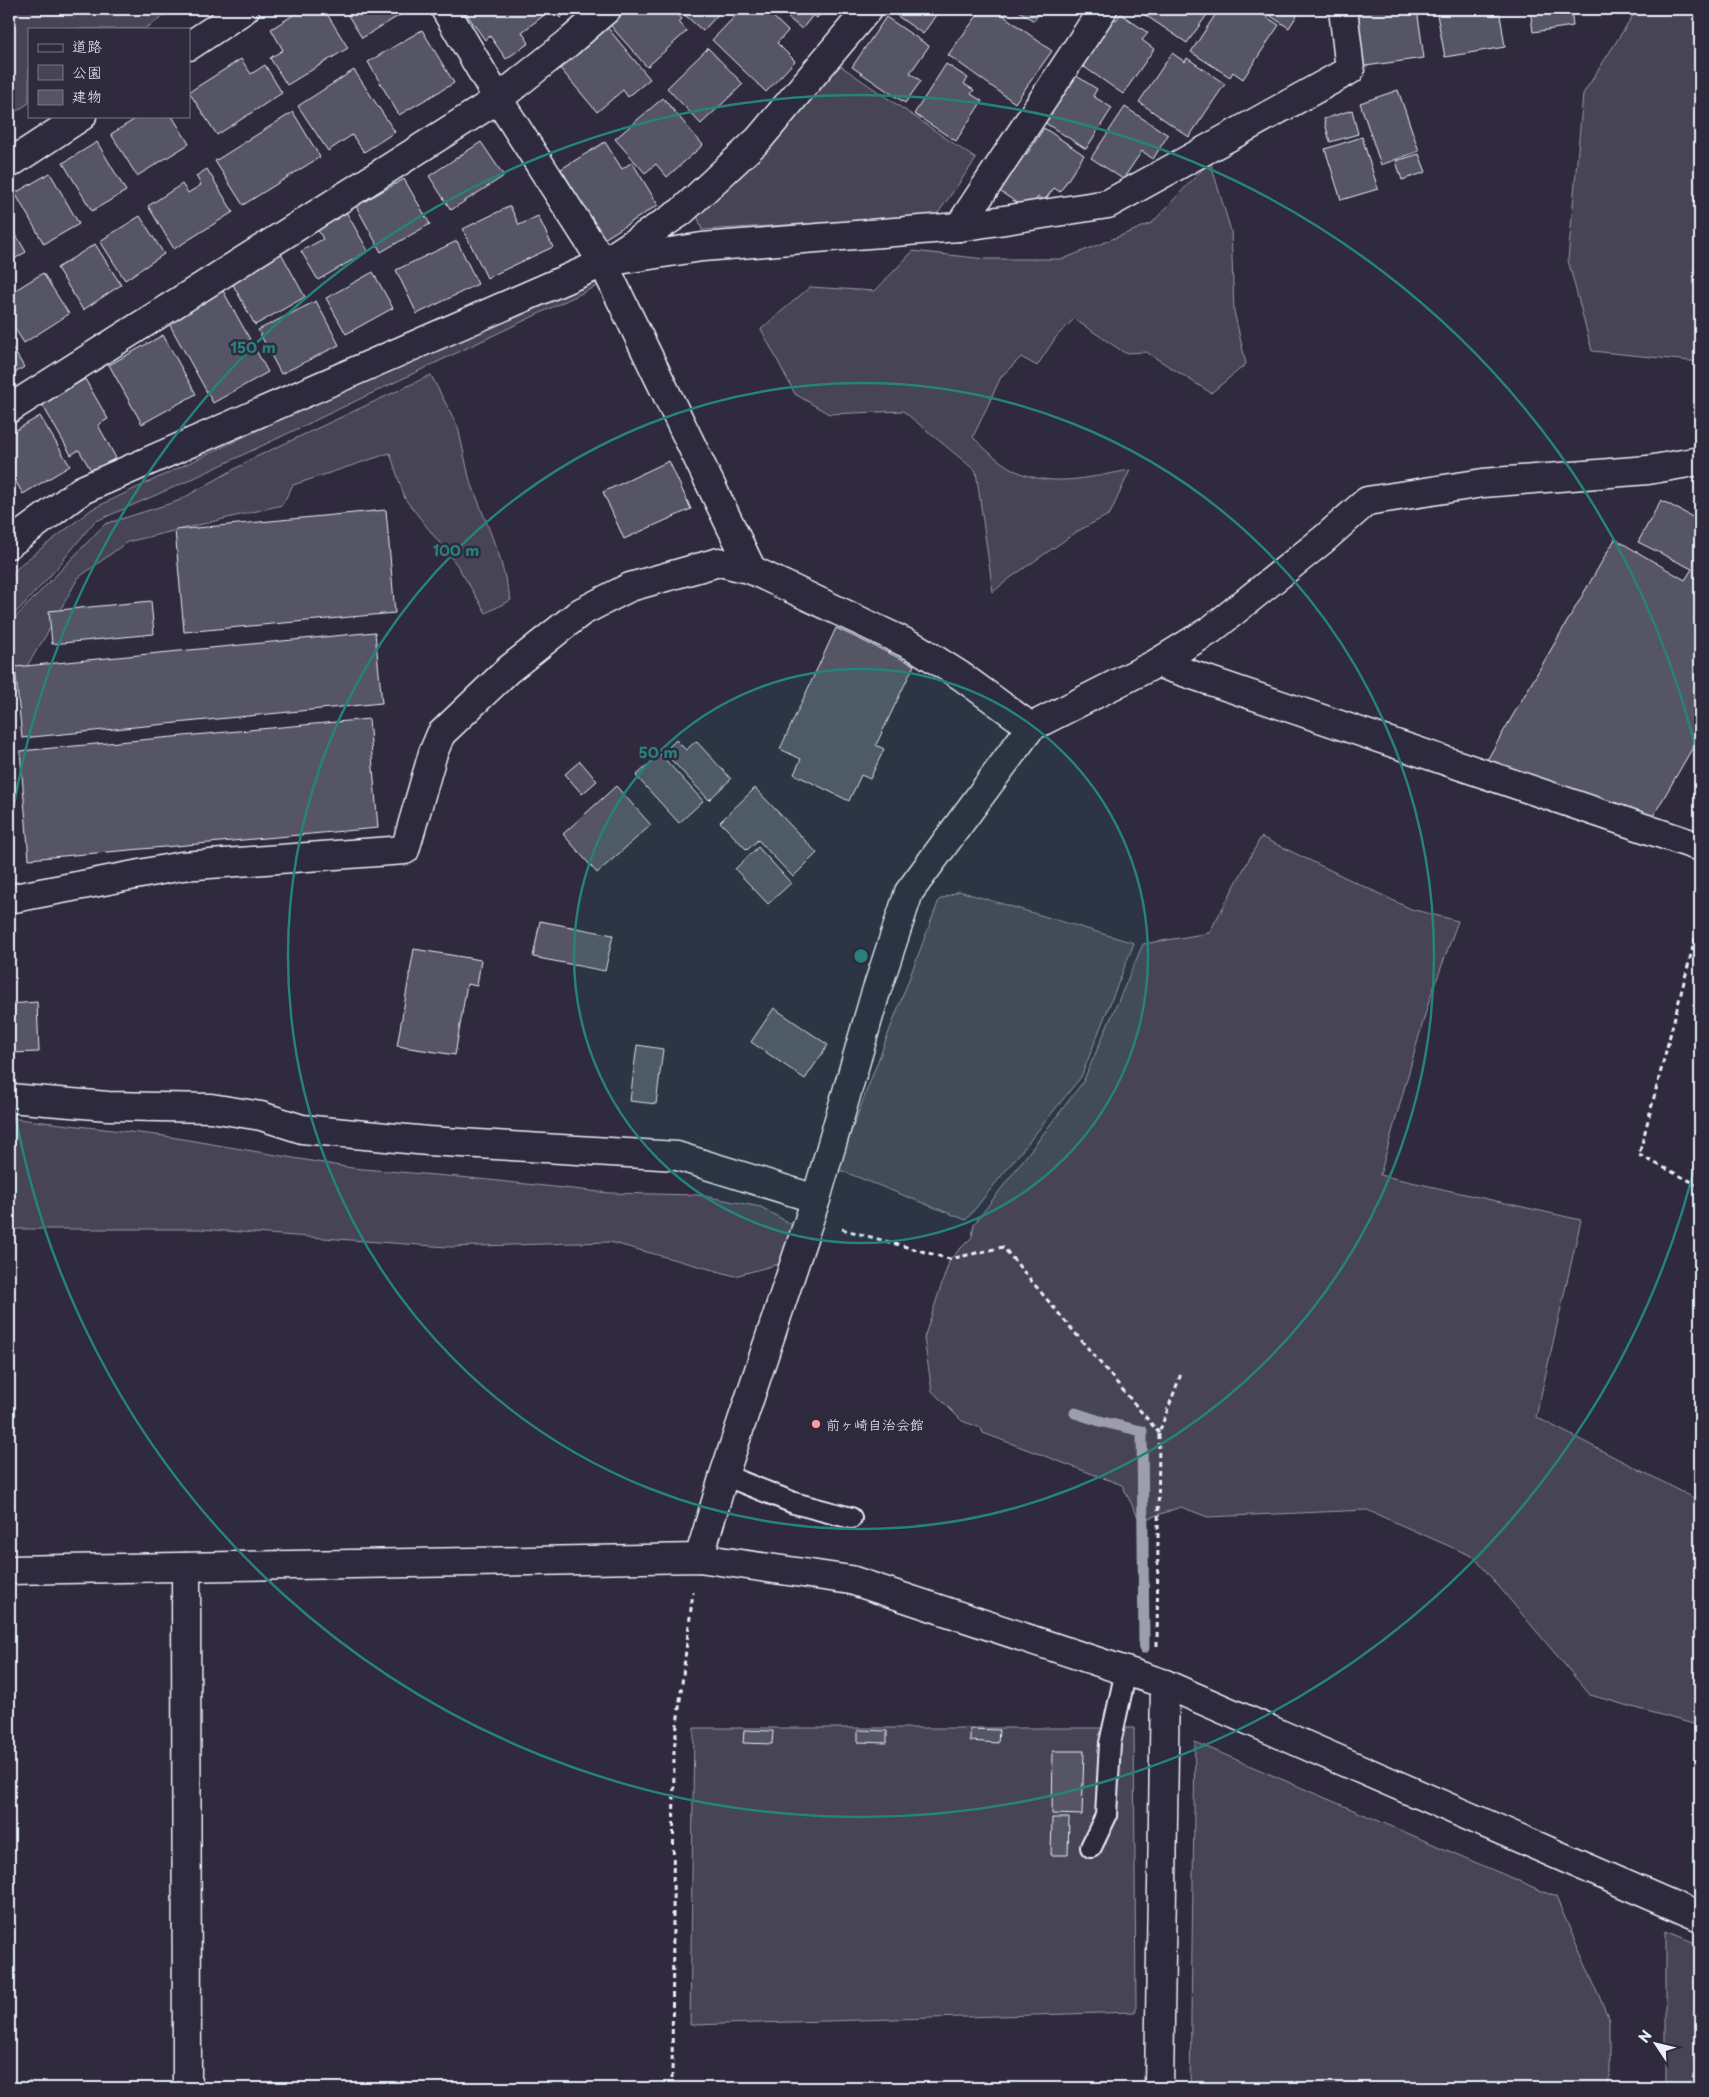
<svg xmlns="http://www.w3.org/2000/svg" width="1709" height="2097" viewBox="0 0 1709 2097" font-family="'Playpen Sans','Klee One',sans-serif">
<rect width="100%" height="100%" fill="#2f2a3d"/>
<filter id="ink" filterUnits="userSpaceOnUse"><feTurbulence type="fractalNoise" baseFrequency=".02" numOctaves="2"/><feDisplacementMap in="SourceGraphic" scale="10" xChannelSelector="R" yChannelSelector="G"/><feConvolveMatrix kernelMatrix="1 2 1 2 8 2 1 2 1" color-interpolation-filters="sRGB"/></filter>
<g filter="url(#ink)">
<g fill="#464455" stroke="#979aa6">
<path d="M9 9H175L144 29H29V103L9 116Z"/>
<path d="M1637 9H1700V362L1592 351 1568 260 1583 94Z"/>
<path d="M835 62 976 159 936 216 702 230 697 215Z"/>
<path d="M1210 161 1231 231 1234 311 1246 364 1211 393 1146 352 1125 353 1074 319 1056 337 1037 366 1021 357 1001 377 973 437C987 451 1004 467 1023 474 1057 487 1095 476 1130 470L1110 514 1078 531 1010 578 993 592 976 471 903 411 829 414 795 394 761 329 810 287 875 291 913 251 985 259H1063L1152 223Z"/>
<path d="M591 282 599 285 188 481 94 522 51 575 9 620V579L20 565 92 509 271 424Z"/>
<path d="M431 375 458 427 469 477 499 555 511 600 486 613 457 565 405 499 390 453 293 485 282 505 127 542 78 578 45 637 15 685 9 687V624L105 524 178 501 256 457Z"/>
<path d="M1261 837 1411 909 1458 921 1428 1004 1380 1175 1581 1220 1536 1417 1700 1501V1726L1590 1695 1474 1557 1367 1510 1208 1517 1181 1507 1140 1521 1122 1485 983 1433 981 1428 962 1421 932 1391 924 1338 950 1259 972 1237 974 1224 1083 1082 1143 944 1209 933Z"/>
<path d="M959 891 1134 943 1081 1077 966 1220 837 1169 939 900Z"/>
<path d="M9 1118 165 1136 352 1168 470 1178 610 1193 698 1195 761 1207 796 1227 786 1262 735 1276 610 1242 447 1247 199 1229H9Z"/>
<path d="M694 1728H1134L1136 2012 690 2025Z"/>
<path d="M1195 1742 1556 1897 1609 2019V2088H1190Z"/>
<path d="M1666 1931 1700 1945V2088H1666Z"/>
</g>
<g fill="none" stroke-linecap="round" stroke-linejoin="round">
<path stroke="#9c9fab" stroke-width="11" d="M1075 1413 1103 1422 1142 1431 1144 1648"/>
</g>
<g fill="#575565" stroke="#e8f1f8">
<path d="M303 9H324L348 48 287 85 270 58 283 50 271 29Z"/>
<path d="M344 9H410L362 38Z"/>
<path d="M463 9H538L543 16 522 32 529 43 506 59 490 36 485 40Z"/>
<path d="M552 9H571L560 18Z"/>
<path d="M628 9H674L682 19 679 22 687 31 647 67 610 25Z"/>
<path d="M678 9H723L703 31Z"/>
<path d="M742 9H765L788 31 777 43 795 61 766 92 712 40Z"/>
<path d="M777 9H825L817 18 813 15 802 29Z"/>
<path d="M890 9H940L923 34 889 10Z"/>
<path d="M982 9H1004L1008 12 1004 16 1052 51 1015 103 948 55Z"/>
<path d="M1016 9H1042L1034 21Z"/>
<path d="M1149 9H1211L1187 43 1145 15Z"/>
<path d="M1219 9H1254L1279 25 1243 79 1233 72 1230 77 1191 52Z"/>
<path d="M1260 9H1301L1289 28Z"/>
<path d="M1350 9H1417L1424 58 1358 67Z"/>
<path d="M1436 9H1493L1494 15 1500 14 1505 47 1445 57Z"/>
<path d="M1530 9H1571L1573 26 1533 32Z"/>
<path d="M1121 14 1148 33 1142 40 1154 49 1123 94 1077 62 1110 16 1116 20Z"/>
<path d="M886 17 929 46 910 73 921 81 905 103 852 67Z"/>
<path d="M607 27 650 79 628 97 623 90 597 112 559 67Z"/>
<path d="M422 30 454 83 399 115 368 62Z"/>
<path d="M708 48 743 84 701 124 667 88Z"/>
<path d="M1172 53 1185 62 1187 58 1225 84 1189 137 1139 102Z"/>
<path d="M241 59 251 74 265 65 282 93 217 135 189 92Z"/>
<path d="M946 64 968 78 964 84 974 90 971 94 982 101 956 141 914 114Z"/>
<path d="M354 70 395 132 364 152 352 135 328 151 298 106Z"/>
<path d="M1075 75 1097 89 1093 96 1112 108 1086 149 1039 119Z"/>
<path d="M1398 90 1419 151 1381 165 1360 103Z"/>
<path d="M663 98 703 145 667 177 656 164 645 173 615 139Z"/>
<path d="M1125 107 1168 135 1153 159 1142 151 1123 179 1091 158Z"/>
<path d="M1352 110 1358 134 1330 142 1324 119Z"/>
<path d="M293 112 320 157 243 205 215 161Z"/>
<path d="M140 116H172L189 144 137 176 111 134Z"/>
<path d="M1044 128 1084 155 1060 192 1054 188 1044 201 1038 197 1029 211 995 188 1020 150 1027 154Z"/>
<path d="M1362 137 1378 189 1341 200 1325 149Z"/>
<path d="M97 142 126 191 92 211 63 163Z"/>
<path d="M481 142 504 176 451 210 429 176Z"/>
<path d="M605 142 622 169 632 162 658 205 604 239 561 169Z"/>
<path d="M1419 154 1426 172 1402 180 1396 161Z"/>
<path d="M207 169 233 212 174 249 148 206 182 184 188 193 201 185 196 176Z"/>
<path d="M50 173 79 224 44 244 15 193Z"/>
<path d="M404 179 430 224 381 252 356 206Z"/>
<path d="M510 206 519 225 538 216 553 247 487 278 463 229Z"/>
<path d="M344 208 368 251 318 280 301 251 323 239 315 225Z"/>
<path d="M140 216 164 254 125 280 100 241Z"/>
<path d="M9 223 26 252 9 262Z"/>
<path d="M457 241 478 284 417 314 396 270Z"/>
<path d="M95 244 121 285 83 310 57 268Z"/>
<path d="M281 253 305 297 255 325 231 281Z"/>
<path d="M373 272 393 308 346 334 326 298Z"/>
<path d="M43 273 69 314 24 343 9 319V294Z"/>
<path d="M222 289 268 372 213 403 167 320Z"/>
<path d="M316 301 339 345 281 374 258 330Z"/>
<path d="M163 335 196 394 142 424 109 365Z"/>
<path d="M9 342 24 367 9 377Z"/>
<path d="M85 379 108 419 98 425 116 458 92 472 79 450 71 455 42 404Z"/>
<path d="M40 416 70 466 23 494 9 470V434Z"/>
<path d="M669 461 691 509 624 539 603 492Z"/>
<path d="M1661 500 1700 521V735L1648 825 1487 760 1615 539 1685 580 1692 569 1638 542Z"/>
<path d="M386 510 395 613 184 632 175 530Z"/>
<path d="M151 601 154 634 52 644 49 611Z"/>
<path d="M836 628 914 665 876 745 884 749 870 779 861 775 849 801 794 774 801 759 780 749Z"/>
<path d="M375 632 382 703 22 738 15 667Z"/>
<path d="M369 719 378 828 29 859 20 751Z"/>
<path d="M676 740 686 750 696 741 731 779 709 800 664 752Z"/>
<path d="M660 754 703 801 679 823 636 776Z"/>
<path d="M580 761 597 781 582 794 565 774Z"/>
<path d="M616 786 651 825 597 873 563 834Z"/>
<path d="M755 788 817 853 793 877 758 840 747 850 720 822Z"/>
<path d="M758 847 791 883 768 904 735 869Z"/>
<path d="M540 921 613 935 605 971 533 957Z"/>
<path d="M414 949 481 960 477 986 467 984 455 1055 397 1046Z"/>
<path d="M37 1002 39 1052 9 1053V1004Z"/>
<path d="M774 1008 828 1045 805 1079 751 1042Z"/>
<path d="M637 1045 663 1049 656 1104 630 1101Z"/>
<path d="M970 1729 999 1730 998 1743 970 1741Z"/>
<path d="M744 1730 773 1731 772 1744 743 1743Z"/>
<path d="M858 1730 887 1731V1743L858 1742Z"/>
<path d="M1053 1751H1084L1082 1815 1052 1814Z"/>
<path d="M1052 1818H1069L1068 1855H1051Z"/>
</g>
<g fill="none" stroke-linecap="round" stroke-linejoin="round">
<defs>
<g id="service">
<path d="M724 1475 794 1503 851 1518"/>
<path d="M1091 1847 1106 1816 1110 1743 1126 1671"/>
</g>
<g id="minor">
<path d="M445 9 498 99 603 263 752 570"/>
<path d="M189 46 245 9"/>
<path d="M9 164 82 116"/>
<path d="M959 227 1103 9"/>
<path d="M612 261 702 247 959 227 1108 204 1350 70 1343 9"/>
<path d="M9 409 498 99 568 43 607 9"/>
<path d="M9 544 82 490 603 263 681 212 759 139 868 9"/>
<path d="M1157 663 1700 847"/>
<path d="M9 899 182 866 405 850 433 753 441 734 508 670 581 612 630 587 719 562 752 570 917 648 961 676 1031 727"/>
<path d="M9 1098 108 1106 211 1108 261 1116 302 1129 428 1141 677 1156 816 1199"/>
<path d="M699 1558 724 1475 816 1199 875 995 909 892 1031 727 1157 663 1212 629 1324 539 1367 501 1483 483 1648 470 1700 461"/>
<path d="M186 1567 187 2088"/>
<path d="M1159 2088 1165 1684"/>
</g>
<path id="tertiary" d="M9 1570 699 1558 851 1580 1165 1684 1700 1917"/>
</defs>
<use href="#service" stroke="#e8f1f8" stroke-width="24"/>
<use href="#minor" stroke="#e8f1f8" stroke-width="31"/>
<use href="#tertiary" stroke="#e8f1f8" stroke-width="31"/>
<g stroke="#e8f1f8" stroke-width="3" stroke-dasharray="5 4" stroke-linecap="butt">
<path d="M1700 920 1639 1155 1700 1186"/>
<path d="M842 1229 950 1259 1003 1247 1159 1433"/>
<path d="M1157 1646 1159 1433 1182 1371"/>
<path d="M672 2088 674 1750 693 1592"/>
</g>
<use href="#service" stroke="#2f2a3d" stroke-width="20"/>
<use href="#minor" stroke="#2f2a3d" stroke-width="28"/>
<use href="#tertiary" stroke="#2f2a3d" stroke-width="28"/>
</g>
</g>
<circle cx="861" cy="956" r="287" fill="#25827c" fill-opacity=".12"/>
<g fill="none" stroke="#25827c" stroke-width="2.5">
<circle cx="861" cy="956" r="287"/>
<circle cx="861" cy="956" r="573"/>
<path d="M1699 1149A860 860 0 0 1 9 1076M9 836A860 860 0 0 1 1699 763"/>
</g>
<circle fill="#ff9aa2" stroke="#2f2a3d" stroke-width="2" cx="816" cy="1424" r="5"/>
<g text-anchor="middle" dominant-baseline="central" stroke-width="5" stroke-linejoin="round" paint-order="stroke">
<g font-size="14" fill="#e8f1f8" stroke="#2f2a3d" text-anchor="start">
<text x="826" y="1424">前ヶ崎自治会館</text>
</g>
</g>
<circle cx="861" cy="956" r="8" fill="#25827c" stroke="#2f2a3d" stroke-width="2.5"/>
<g font-size="15" text-anchor="middle" font-weight="bold" fill="#25827c" stroke="#2f2a3d" stroke-width="5" stroke-linejoin="round" paint-order="stroke">
<text x="253" y="353">150 m</text>
<text x="456" y="556">100 m</text>
<text x="658" y="758">50 m</text>
</g>
<rect width="1709" height="2097" fill="none" stroke="#2f2a3d" stroke-width="30"/>
<rect x="15" y="15" width="1679" height="2067" fill="none" stroke="#e8f1f8" stroke-width="2" filter="url(#ink)"/>
<rect x="28" y="28" width="162" height="90" fill="#2f2a3d" stroke="#797a88"/>
<rect x="38" y="44" width="25" height="8" fill="#2f2a3d" stroke="#797a88"/>
<text x="72" y="52" font-size="15" fill="#e8f1f8">道路</text>
<rect x="38" y="65" width="25" height="15" fill="#464455" stroke="#797a88"/>
<text x="72" y="78" font-size="15" fill="#e8f1f8">公園</text>
<rect x="38" y="90" width="25" height="15" fill="#575565" stroke="#797a88"/>
<text x="72" y="102" font-size="15" fill="#e8f1f8">建物</text>
<g transform="translate(1656 2044) rotate(305)" stroke="#2f2a3d" stroke-width="4" paint-order="stroke">
<path d="M0-4L9 19L0 12L-9 19Z" fill="#e8f1f8"/>
<text y="-8" font-size="14" font-weight="bold" text-anchor="middle" fill="#e8f1f8">N</text>
</g>
</svg>
